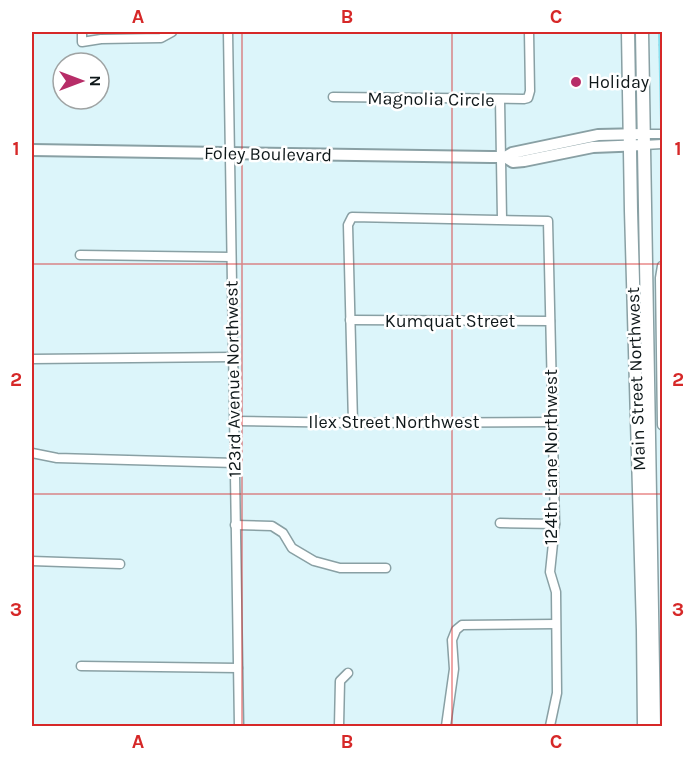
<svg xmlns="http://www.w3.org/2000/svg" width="694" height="758" viewBox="0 0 694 758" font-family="Karla,sans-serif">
<defs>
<pattern id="grass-dots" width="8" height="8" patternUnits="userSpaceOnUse" patternTransform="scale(1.5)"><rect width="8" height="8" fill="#89e0ef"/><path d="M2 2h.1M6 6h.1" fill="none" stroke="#75bfcc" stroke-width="1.8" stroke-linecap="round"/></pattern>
<pattern id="park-tufts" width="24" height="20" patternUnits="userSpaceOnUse" patternTransform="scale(1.5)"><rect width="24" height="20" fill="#89e0ef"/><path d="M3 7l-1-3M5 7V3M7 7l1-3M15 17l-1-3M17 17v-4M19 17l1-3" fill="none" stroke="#75bfcc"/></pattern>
</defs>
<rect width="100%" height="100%" fill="#dcf5fa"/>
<path fill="url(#grass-dots)" d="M658 32H662V121H660Z"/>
<path fill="url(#park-tufts)" d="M660 32H662V187Z"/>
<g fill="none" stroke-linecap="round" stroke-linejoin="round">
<defs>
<g id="minor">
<path d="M82 32V42L101 39 161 38 172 32"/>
<path d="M228 32 239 726"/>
<path d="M333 97 524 99 528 98 530 91 529 32"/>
<path d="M500 100 502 219"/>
<path d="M644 134H662"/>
<path d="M644 145 662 144"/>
<path d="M80 255 231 257"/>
<path d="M662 266 660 278 662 425"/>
<path d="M350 320 550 321"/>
<path d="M32 359 233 357"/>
<path d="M234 421 353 423 553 422"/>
<path d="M353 423 348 225 352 217 548 221 555 524 550 572 556 592 557 693 550 726"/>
<path d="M32 453 57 458 235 463"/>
<path d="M500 523 555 524"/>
<path d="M235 525 272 526 283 533 292 548 314 561 340 568H386"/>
<path d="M32 561 120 564"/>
<path d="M81 666 238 668"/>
<path d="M339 726 340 681 348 673"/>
<path d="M446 726 454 669 452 640 456 630 462 625 555 624"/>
</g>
<g id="tertiary">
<path d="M32 150 491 157H505L512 153 598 135 644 134"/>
<path d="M505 157 513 162 524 161 593 147 644 145"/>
</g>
<g id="secondary">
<path d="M628 32 631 211 643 630 644 726"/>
<path d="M642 32 654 726"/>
</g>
</defs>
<use href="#minor" stroke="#89a0a4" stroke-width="11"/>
<use href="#tertiary" stroke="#89a0a4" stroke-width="14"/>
<use href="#secondary" stroke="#89a0a4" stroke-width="15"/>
<use href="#minor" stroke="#fff" stroke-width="8"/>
<use href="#tertiary" stroke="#fff" stroke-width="10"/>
<use href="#secondary" stroke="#fff" stroke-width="12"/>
</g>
<path fill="none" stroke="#d62828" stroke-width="1.5" stroke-opacity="0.55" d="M242 32V726M452 32V726M32 264H662M32 494H662"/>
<circle fill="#b72d68" stroke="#fff" stroke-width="2" cx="576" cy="82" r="6"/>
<g text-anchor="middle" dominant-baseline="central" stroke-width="5" stroke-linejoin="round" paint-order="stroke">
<g font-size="18" fill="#0f181a" stroke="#fff" text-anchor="start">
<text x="588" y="82">Holiday</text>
</g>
<g font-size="18" fill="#0f181a" stroke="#fff">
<text transform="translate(431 99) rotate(1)">Magnolia Circle</text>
<text transform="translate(268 154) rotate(1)">Foley Boulevard</text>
<text x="450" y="321">Kumquat Street</text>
<text transform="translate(233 379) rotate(-91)">123rd Avenue Northwest</text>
<text transform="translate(636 379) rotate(-92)">Main Street Northwest</text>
<text x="394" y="422">Ilex Street Northwest</text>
<text transform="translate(551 457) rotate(-90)">124th Lane Northwest</text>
</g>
</g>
<rect width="694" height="758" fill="none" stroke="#ffffff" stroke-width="66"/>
<g transform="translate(81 81) rotate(90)"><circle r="28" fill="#ffffff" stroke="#9fa3a3" stroke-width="1.5"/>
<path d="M0-4.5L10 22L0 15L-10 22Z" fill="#b72d68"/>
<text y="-9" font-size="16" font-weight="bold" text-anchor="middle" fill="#0f181a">N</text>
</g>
<rect x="33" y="33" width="628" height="692" fill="none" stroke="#d62828" stroke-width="2"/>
<g font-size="20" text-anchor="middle" font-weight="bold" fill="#d62828">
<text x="138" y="23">A</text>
<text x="347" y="23">B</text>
<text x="556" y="23">C</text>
<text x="16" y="155">1</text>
<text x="678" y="155">1</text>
<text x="16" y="386">2</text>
<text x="678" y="386">2</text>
<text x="16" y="616">3</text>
<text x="678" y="616">3</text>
<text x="138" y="748">A</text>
<text x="347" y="748">B</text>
<text x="556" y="748">C</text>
</g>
</svg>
